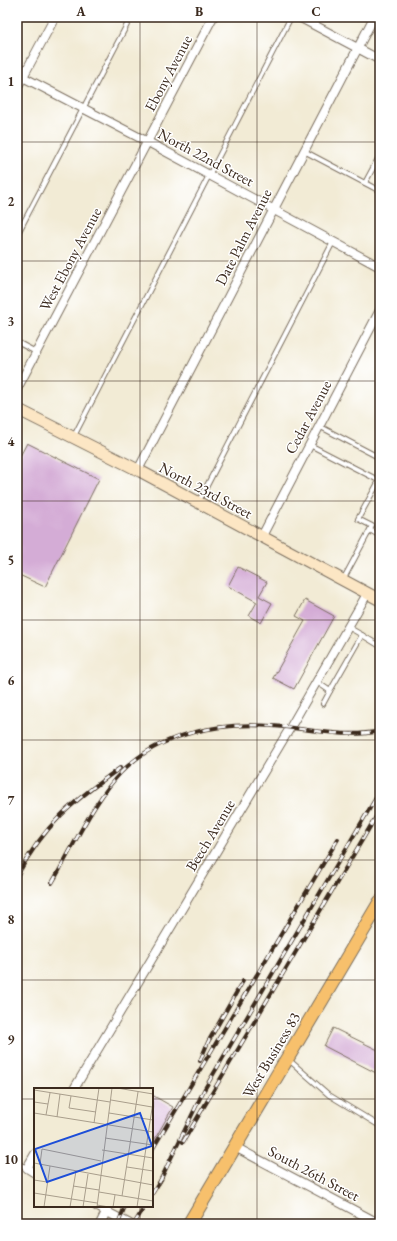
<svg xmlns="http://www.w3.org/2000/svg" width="397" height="1241" viewBox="0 0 397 1241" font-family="'EB Garamond',serif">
<rect width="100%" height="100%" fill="#fff"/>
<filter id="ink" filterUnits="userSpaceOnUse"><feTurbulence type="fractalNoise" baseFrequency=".025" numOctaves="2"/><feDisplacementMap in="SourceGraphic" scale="8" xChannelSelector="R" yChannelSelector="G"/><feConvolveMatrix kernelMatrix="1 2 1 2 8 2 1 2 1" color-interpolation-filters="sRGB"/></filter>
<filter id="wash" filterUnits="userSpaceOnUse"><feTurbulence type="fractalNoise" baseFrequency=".012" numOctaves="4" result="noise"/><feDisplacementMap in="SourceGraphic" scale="16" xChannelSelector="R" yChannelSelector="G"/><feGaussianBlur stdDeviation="0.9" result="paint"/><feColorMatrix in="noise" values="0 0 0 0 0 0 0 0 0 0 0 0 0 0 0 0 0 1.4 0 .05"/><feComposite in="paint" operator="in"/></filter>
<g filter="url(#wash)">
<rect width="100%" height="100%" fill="#f2ebd5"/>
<g id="blocks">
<g fill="#d4acd6">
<path d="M27 443 99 479 45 587 17 574V462Z"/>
<path d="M238 567 267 582 259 596 272 603 261 623 249 616 257 602 228 586Z"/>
<path d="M305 600 334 616 294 689 273 678 305 621 296 616Z"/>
<path d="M333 1028 380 1051V1075L324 1046Z"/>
<path d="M152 1095 173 1107 152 1144Z"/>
</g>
</g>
</g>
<g filter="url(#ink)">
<use href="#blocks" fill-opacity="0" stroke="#7b6e5e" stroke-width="1"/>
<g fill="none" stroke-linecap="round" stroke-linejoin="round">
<defs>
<g id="lane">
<path d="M304 151 380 191"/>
<path d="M365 183 380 155"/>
<path d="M17 235 131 17"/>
<path d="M17 342 36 352"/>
<path d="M319 426 380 458"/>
<path d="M74 436 291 17"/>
<path d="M310 445 380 481"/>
<path d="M199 501 333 242"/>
<path d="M370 530 380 536"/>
<path d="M343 580 372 526 358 519 379 481"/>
<path d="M362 635 380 646"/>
<path d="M317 682 330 691 323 704"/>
<path d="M330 691 362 635 348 627"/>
<path d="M289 1060 329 1095 380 1126"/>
<path d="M17 1163 27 1168"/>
</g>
<g id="street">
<path d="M299 17 380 60"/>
<path d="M17 74 148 142 380 267"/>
<path d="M17 88 55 17"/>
<path d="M17 389 213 17"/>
<path d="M138 470 374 17"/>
<path d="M262 536 380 310"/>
<path d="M74 1089 290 728 367 594"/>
<path d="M235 1147 380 1224"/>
<path d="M35 1154 27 1168 35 1173"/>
<path d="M96 1206 130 1224"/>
<path d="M100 1224 106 1212"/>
</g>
<path id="secondary" d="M17 409 138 470 380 600"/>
<path id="primary" d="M189 1224 380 902"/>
</defs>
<use href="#lane" stroke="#7b6e5e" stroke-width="6"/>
<use href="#street" stroke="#7b6e5e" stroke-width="10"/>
<use href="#secondary" stroke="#7b6e5e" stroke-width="13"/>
<use href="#primary" stroke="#7b6e5e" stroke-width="15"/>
<use href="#lane" stroke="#fff" stroke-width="4"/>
<use href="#street" stroke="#fff" stroke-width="8"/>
<use href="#secondary" stroke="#fce6c4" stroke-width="11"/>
<use href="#primary" stroke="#f7c06c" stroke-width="13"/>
<defs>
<g id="rail">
<path d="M17 876C44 825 73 801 120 768"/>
<path d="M52 883C72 849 89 810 115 779 153 734 216 722 272 726 309 728 343 739 380 731"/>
<path d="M200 1061 208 1042 243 981"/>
<path d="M183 1142 380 810"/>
<path d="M152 1150 338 839"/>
<path d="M159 1183 204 1090 380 791"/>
<path d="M152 1194 162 1178"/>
<path d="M118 1224 125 1206"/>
<path d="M134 1224 145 1206"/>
</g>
</defs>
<use href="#rail" stroke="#3b2a1e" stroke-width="4"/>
<use href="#rail" stroke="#fff" stroke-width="2.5" stroke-dasharray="8" stroke-linecap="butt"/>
</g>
</g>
<path fill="none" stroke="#3b2a1e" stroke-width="1" stroke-opacity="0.55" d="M140 17V1089M257 17V1224M17 142H380M17 261H380M17 381H380M17 501H380M17 620H380M17 740H380M17 860H380M17 980H380M17 1099H35M152 1099H380M140 1206V1224"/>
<g text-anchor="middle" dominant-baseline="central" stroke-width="3" stroke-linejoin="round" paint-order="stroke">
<g font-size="15" fill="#3b2a1e" stroke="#fff">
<text transform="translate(168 73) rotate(-62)">Ebony Avenue</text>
<text transform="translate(206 157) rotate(28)">North 22nd Street</text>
<text transform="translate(243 237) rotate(-63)">Date Palm Avenue</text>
<text transform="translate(70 259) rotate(-62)">West Ebony Avenue</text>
<text transform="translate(308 417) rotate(-62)">Cedar Avenue</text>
<text transform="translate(206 490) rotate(28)">North 23rd Street</text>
<text transform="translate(210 835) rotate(-59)">Beech Avenue</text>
<text transform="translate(271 1055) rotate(-59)">West Business 83</text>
<text transform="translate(314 1173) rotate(28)">South 26th Street</text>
</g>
</g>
<g transform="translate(34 1088)">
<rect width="119" height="119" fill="#f2ebd5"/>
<path fill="none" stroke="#a99e8c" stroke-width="1" d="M83 0 119 6M0 2 76 14M37 8 35 20 62 24M77 12 118 19M0 14 14 16M0 25 119 44M75 25 119 32M12 27 16 5M23 29 26 6M60 35 65 0M71 50 119 57M68 62 119 70M0 75 119 97M6 76 8 61 67 73M93 79 119 83M0 92 13 94M39 98 65 102M65 104 119 113M0 105 63 115M88 108 104 4M63 117 75 119M10 119 16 78M36 119 42 83M49 119 54 86M63 119 78 0M79 119 81 107M103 119 119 14"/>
<path fill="#1d4ed8" fill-opacity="0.15" stroke="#1d4ed8" stroke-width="2" d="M106 25 118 58 13 94 1 61Z"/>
<rect width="119" height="119" fill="none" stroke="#3b2a1e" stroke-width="2"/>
</g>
<rect width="397" height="1241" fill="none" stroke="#fff" stroke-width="44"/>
<rect x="22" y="22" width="353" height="1197" fill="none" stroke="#3b2a1e" stroke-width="1.5"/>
<g font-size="13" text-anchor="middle" font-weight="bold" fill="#3b2a1e">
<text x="81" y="16">A</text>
<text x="199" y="16">B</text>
<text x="316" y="16">C</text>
<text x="11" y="86">1</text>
<text x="11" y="206">2</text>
<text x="11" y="326">3</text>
<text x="11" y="446">4</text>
<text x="11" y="565">5</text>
<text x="11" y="685">6</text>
<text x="11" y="805">7</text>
<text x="11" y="924">8</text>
<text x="11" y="1044">9</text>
<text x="11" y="1164">10</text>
</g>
</svg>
